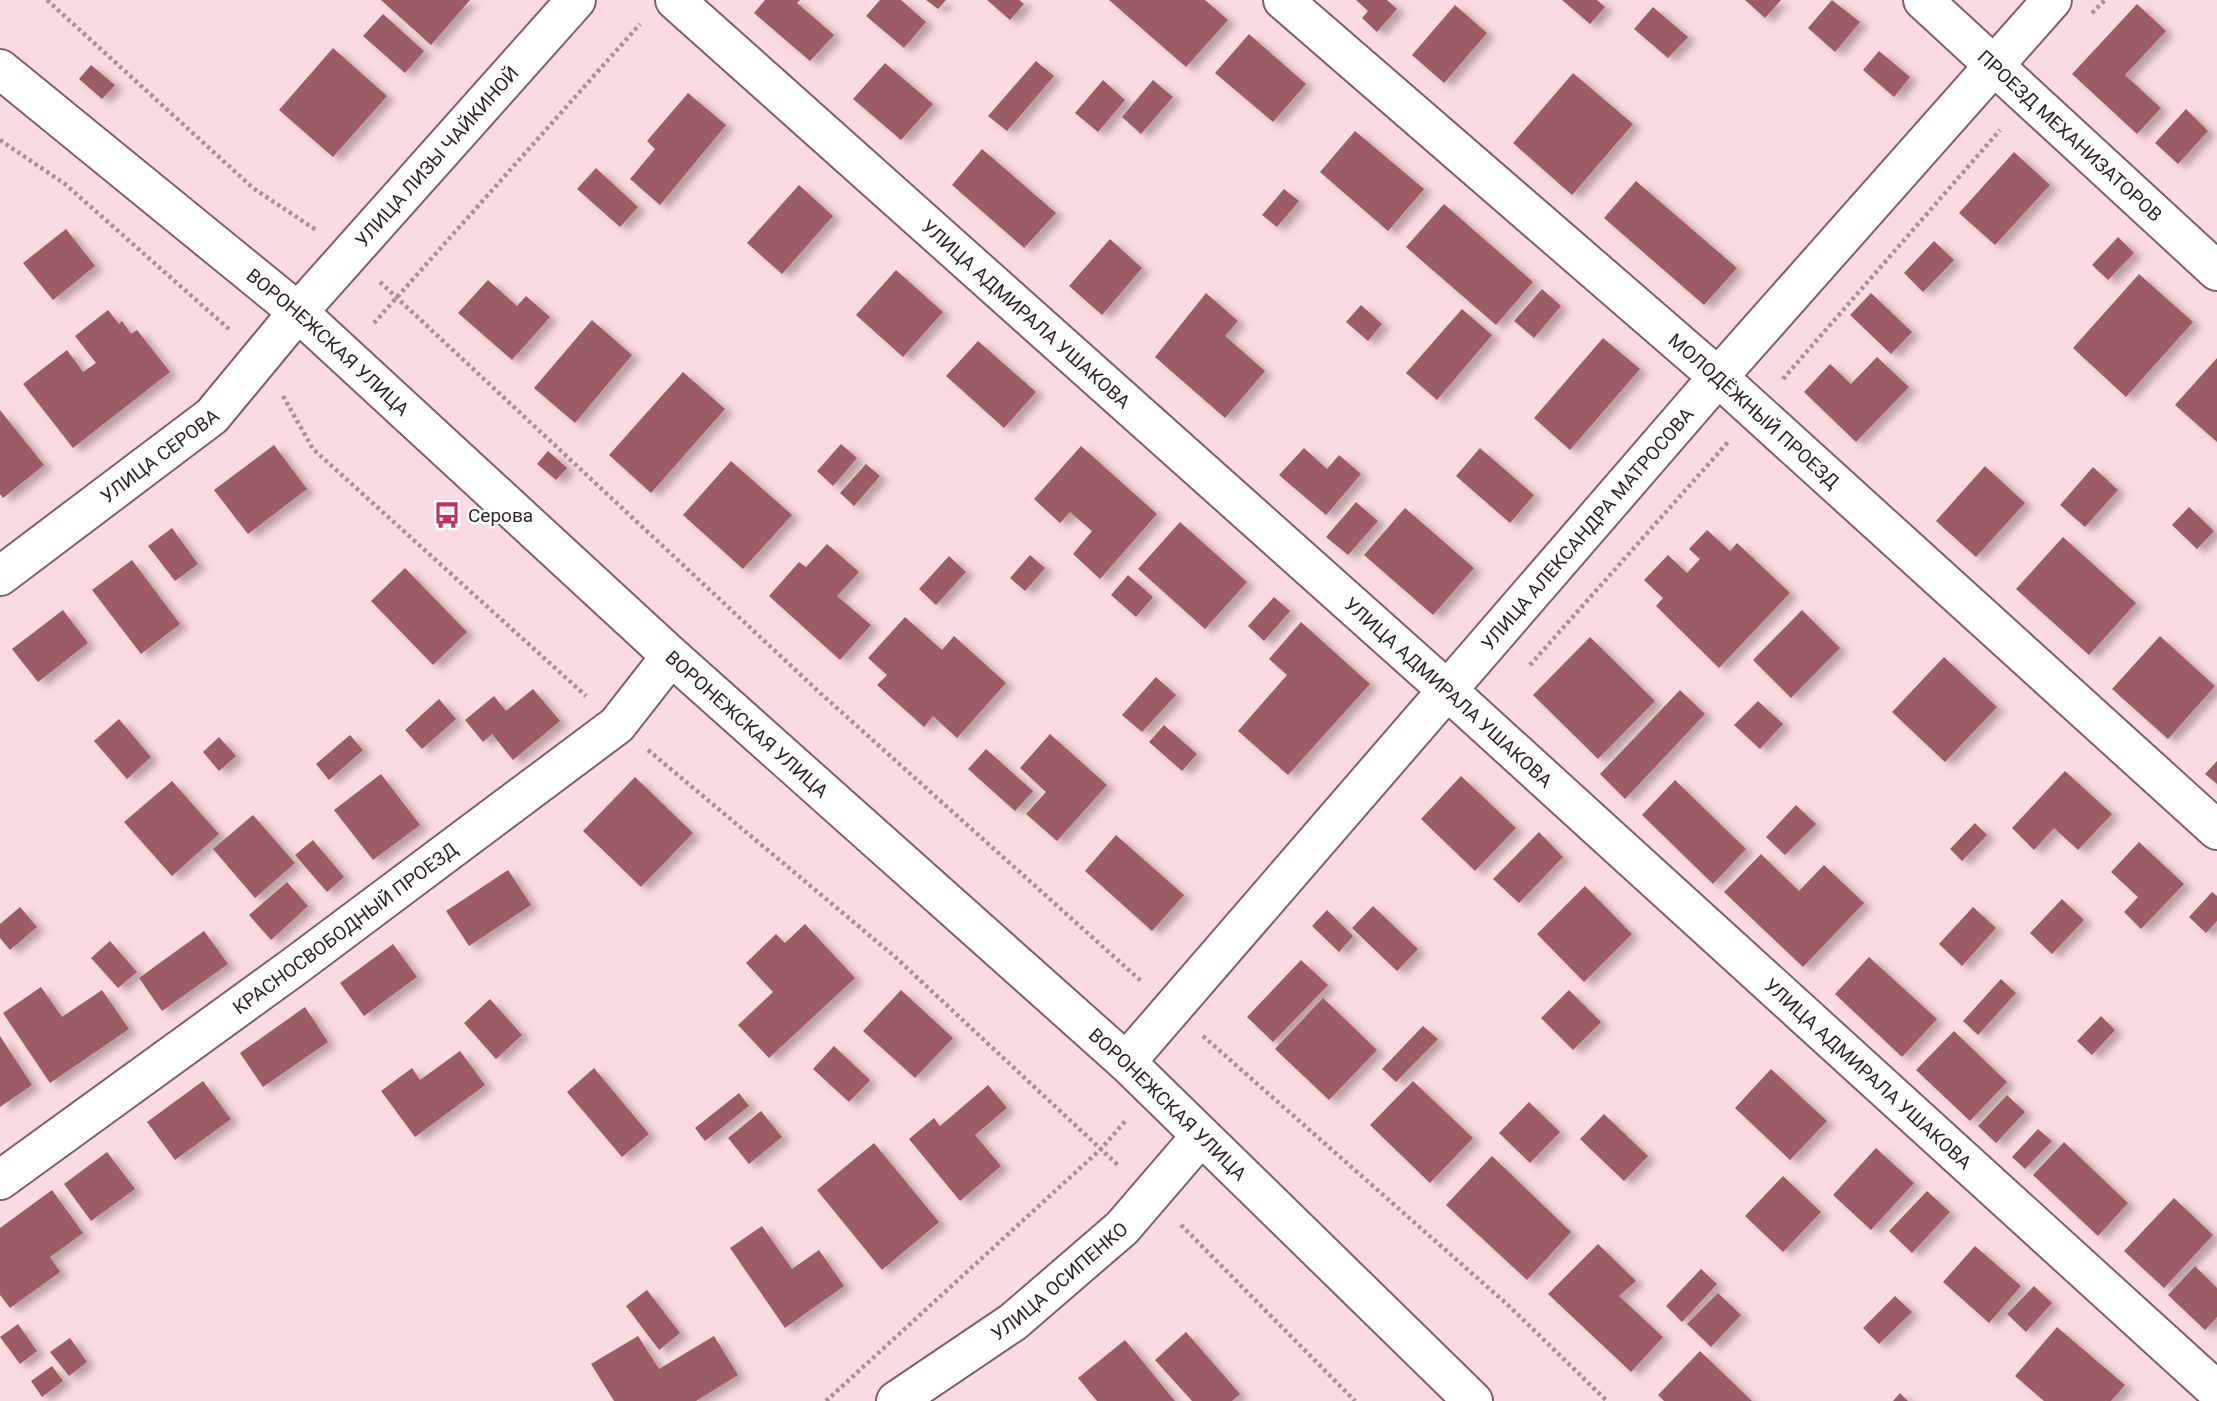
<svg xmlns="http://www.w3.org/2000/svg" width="2217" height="1401" viewBox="0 0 2217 1401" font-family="Roboto,sans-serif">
<defs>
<filter id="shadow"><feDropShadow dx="8" dy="4.5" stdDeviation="3.5" flood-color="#0004"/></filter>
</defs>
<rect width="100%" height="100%" fill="#fbdbe0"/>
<g fill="#9b5c68" filter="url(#shadow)">
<path d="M381 0H470L431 45Z"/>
<path d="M765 0H800L797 3 834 35 810 61 754 13Z"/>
<path d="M880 0H901L926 22 904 48 866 16Z"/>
<path d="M926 0H946L938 9Z"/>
<path d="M987 0H1019L1024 4 1010 20Z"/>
<path d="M1109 0H1205L1228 20 1186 67Z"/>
<path d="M1356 0H1387L1397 9 1377 32 1362 18 1368 11Z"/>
<path d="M1562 0H1597L1605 7 1590 24Z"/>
<path d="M1745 0H1781L1765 18Z"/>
<path d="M1832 0 1860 22 1835 52 1808 28Z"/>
<path d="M2137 4 2166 31 2125 75 2161 108 2137 134 2072 74Z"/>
<path d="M1455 5 1487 33 1444 83 1412 55Z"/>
<path d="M1653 7 1688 37 1668 58 1634 29Z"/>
<path d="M383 14 424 51 405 73 363 36Z"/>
<path d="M1249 34 1306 84 1273 122 1215 73Z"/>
<path d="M333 48 387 96 333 157 279 110Z"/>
<path d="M1879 51 1910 77 1894 97 1863 70Z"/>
<path d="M1036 61 1054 76 1007 131 988 116Z"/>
<path d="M885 63 933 104 901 140 853 99Z"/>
<path d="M91 65 115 85 102 99 79 79Z"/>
<path d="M1573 73 1633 124 1572 195 1513 143Z"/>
<path d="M1103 80 1125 100 1098 132 1075 113Z"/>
<path d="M1153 80 1173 97 1141 134 1122 117Z"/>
<path d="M688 93 726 125 660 205 630 179 655 149 647 141Z"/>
<path d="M2186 109 2208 131 2178 164 2155 143Z"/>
<path d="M1355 131 1424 189 1388 231 1320 172Z"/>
<path d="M982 149 1056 213 1024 248 952 185Z"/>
<path d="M2014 152 2050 185 1995 245 1959 213Z"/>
<path d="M596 168 638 207 620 227 577 189Z"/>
<path d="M1636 181 1737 268 1704 305 1604 218Z"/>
<path d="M799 185 833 216 782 274 747 243Z"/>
<path d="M1284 189 1299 201 1277 227 1262 215Z"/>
<path d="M1444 204 1533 282 1496 325 1406 247Z"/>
<path d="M66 229 95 266 53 300 23 263Z"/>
<path d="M2118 237 2134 253 2108 280 2092 265Z"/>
<path d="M1110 239 1142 268 1102 315 1069 286Z"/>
<path d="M1934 241 1954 260 1923 292 1904 273Z"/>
<path d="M896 270 943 312 903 357 856 315Z"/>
<path d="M2139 274 2193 322 2126 397 2073 348Z"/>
<path d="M488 280 517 306 526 296 550 317 512 360 458 313Z"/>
<path d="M1542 289 1561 306 1534 338 1514 321Z"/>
<path d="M1206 293 1238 321 1225 336 1265 371 1225 418 1155 357Z"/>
<path d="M1871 293 1912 332 1891 354 1850 315Z"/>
<path d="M1361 305 1382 324 1368 341 1346 322Z"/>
<path d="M1462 309 1492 335 1437 400 1406 373Z"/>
<path d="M108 310 119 324 122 321 131 334 137 330 170 372 73 448 23 384 67 350 83 372 96 363 75 336Z"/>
<path d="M592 320 632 355 575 423 534 388Z"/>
<path d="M1603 338 1640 369 1570 450 1534 418Z"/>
<path d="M978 341 1036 392 1004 428 946 376Z"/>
<path d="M1877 357 1909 387 1856 442 1804 392 1830 364 1851 384Z"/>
<path d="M2217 358V442L2175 405Z"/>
<path d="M683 372 725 409 651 493 609 455Z"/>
<path d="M0 410 44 465 3 498 0 494Z"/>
<path d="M841 444 857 458 833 486 817 471Z"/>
<path d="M274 445 307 489 248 534 214 490Z"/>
<path d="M1081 446 1157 514 1100 579 1073 554 1092 531 1070 512 1060 523 1034 499Z"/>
<path d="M1304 448 1327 469 1339 455 1361 474 1326 515 1279 475Z"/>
<path d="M1480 448 1534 495 1510 523 1456 476Z"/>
<path d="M548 451 567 468 556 480 537 464Z"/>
<path d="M731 461 792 515 743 569 683 515Z"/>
<path d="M866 464 880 476 854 506 840 493Z"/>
<path d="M1985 466 2025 503 1976 557 1936 521Z"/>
<path d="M2093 467 2118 490 2085 527 2060 505Z"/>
<path d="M1356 502 1378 521 1348 555 1326 537Z"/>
<path d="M2189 507 2214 531 2197 549 2172 525Z"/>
<path d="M1405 508 1474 568 1433 615 1364 555Z"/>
<path d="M1180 522 1247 582 1205 629 1138 569Z"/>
<path d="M172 528 198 564 175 581 148 546Z"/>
<path d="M1707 530 1730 551 1737 543 1790 593 1719 668 1656 606 1663 598 1644 580 1668 555 1687 573 1700 559 1689 549Z"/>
<path d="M2063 537 2136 603 2089 655 2016 589Z"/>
<path d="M827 544 859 572 837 596 871 625 840 660 769 596 799 562 806 567Z"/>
<path d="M1030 555 1045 568 1025 591 1010 578Z"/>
<path d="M949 556 966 572 936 605 919 589Z"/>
<path d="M132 560 180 624 141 654 92 590Z"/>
<path d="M405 568 467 632 433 665 371 601Z"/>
<path d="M1128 575 1153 597 1136 617 1111 595Z"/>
<path d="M1274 597 1290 611 1264 641 1248 626Z"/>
<path d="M63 610 88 643 38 682 12 649Z"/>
<path d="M1802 610 1840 648 1791 698 1753 660Z"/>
<path d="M905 617 942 650 954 636 1006 683 957 738 933 716 924 727 877 685 887 675 868 658Z"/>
<path d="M1301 622 1370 684 1288 775 1238 731 1287 675 1269 659Z"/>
<path d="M2160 636 2215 686 2168 739 2112 689Z"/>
<path d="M1590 637 1655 701 1598 759 1533 695Z"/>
<path d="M1944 657 1997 707 1945 762 1892 712Z"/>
<path d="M1156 677 1176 695 1142 732 1122 715Z"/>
<path d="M533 689 560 721 513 760 492 734 483 742 465 720 494 696 506 711Z"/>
<path d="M1680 690 1705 714 1625 799 1600 774Z"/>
<path d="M439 699 456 719 422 749 405 730Z"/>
<path d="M1758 701 1783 724 1760 749 1734 725Z"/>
<path d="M119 719 151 757 127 779 94 741Z"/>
<path d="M1164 725 1197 754 1182 771 1149 742Z"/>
<path d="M1050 734 1107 785 1057 841 1026 814 1046 792 1020 768Z"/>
<path d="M350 735 363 750 329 780 316 764Z"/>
<path d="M219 737 236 756 219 771 203 752Z"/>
<path d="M986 749 1033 791 1015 811 968 769Z"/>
<path d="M2217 761V784L2205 774Z"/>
<path d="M2065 771 2112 814 2078 850 2054 828 2034 850 2012 828Z"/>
<path d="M381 774 420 825 373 860 334 810Z"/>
<path d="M1461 776 1516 828 1475 871 1421 819Z"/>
<path d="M635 777 693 833 641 887 583 831Z"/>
<path d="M1675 780 1746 849 1713 884 1642 815Z"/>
<path d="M172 781 219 834 172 876 124 822Z"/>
<path d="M1796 805 1816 824 1785 855 1766 837Z"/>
<path d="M253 815 295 863 255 898 213 849Z"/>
<path d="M1975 823 1987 835 1962 861 1950 849Z"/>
<path d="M1539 832 1563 857 1519 903 1493 879Z"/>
<path d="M1116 835 1184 895 1152 931 1085 871Z"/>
<path d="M313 840 344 877 327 892 295 855Z"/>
<path d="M2139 842 2184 884 2141 929 2124 912 2138 897 2111 872Z"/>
<path d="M1761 854 1799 891 1824 865 1864 903 1803 967 1724 892Z"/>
<path d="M508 870 531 905 469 946 446 911Z"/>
<path d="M287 882 308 906 271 940 249 915Z"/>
<path d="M1585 886 1632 934 1584 982 1537 934Z"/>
<path d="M2212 892 2217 896V921L2206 933 2189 917Z"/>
<path d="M2062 899 2084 920 2052 954 2030 933Z"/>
<path d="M1373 906 1418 949 1397 971 1352 928Z"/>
<path d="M20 907 37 927 10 950 0 938V924Z"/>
<path d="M1973 907 1996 928 1962 966 1939 944Z"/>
<path d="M1327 910 1353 936 1339 952 1312 926Z"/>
<path d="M805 924 855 978 769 1058 738 1025 773 992 746 963 776 934 785 943Z"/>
<path d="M204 931 228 964 162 1011 139 978Z"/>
<path d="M110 941 137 972 118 988 91 958Z"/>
<path d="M393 944 417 977 364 1016 340 983Z"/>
<path d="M1869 957 1937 1019 1902 1057 1835 994Z"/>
<path d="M1301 960 1328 985 1273 1042 1247 1017Z"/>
<path d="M2001 979 2016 993 1978 1035 1963 1021Z"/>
<path d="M41 987 62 1017 102 990 129 1029 50 1083 3 1013Z"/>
<path d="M901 990 953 1038 915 1078 863 1031Z"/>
<path d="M1569 990 1601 1022 1573 1050 1541 1018Z"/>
<path d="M1323 998 1377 1050 1329 1100 1275 1049Z"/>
<path d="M490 999 522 1035 496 1059 464 1023Z"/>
<path d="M305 1007 328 1042 263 1087 240 1053Z"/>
<path d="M2101 1016 2115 1030 2092 1055 2077 1041Z"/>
<path d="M1423 1026 1438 1039 1396 1082 1382 1069Z"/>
<path d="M1954 1031 2007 1082 1970 1121 1916 1070Z"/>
<path d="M0 1036 32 1085 0 1107Z"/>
<path d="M834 1046 870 1080 849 1102 813 1069Z"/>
<path d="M460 1051 485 1085 415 1137 381 1091 412 1068 420 1080Z"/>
<path d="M594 1068 649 1134 622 1157 567 1092Z"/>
<path d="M1771 1069 1827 1121 1790 1160 1735 1108Z"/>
<path d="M203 1081 231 1119 175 1160 147 1122Z"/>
<path d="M1413 1081 1473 1138 1430 1183 1370 1125Z"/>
<path d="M988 1085 1007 1108 975 1135 1001 1166 960 1201 909 1139 934 1118 940 1126Z"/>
<path d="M739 1093 749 1106 705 1141 695 1128Z"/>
<path d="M2007 1095 2025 1112 1996 1143 1978 1126Z"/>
<path d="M1529 1102 1560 1132 1530 1163 1499 1133Z"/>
<path d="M761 1111 782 1137 749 1164 728 1138Z"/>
<path d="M1604 1114 1648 1156 1624 1181 1580 1139Z"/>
<path d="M2038 1129 2052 1141 2025 1169 2012 1157Z"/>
<path d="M2064 1142 2128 1203 2098 1236 2033 1175Z"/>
<path d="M874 1143 939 1222 882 1270 817 1190Z"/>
<path d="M1876 1148 1914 1183 1871 1230 1833 1195Z"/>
<path d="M107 1152 135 1189 91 1221 64 1184Z"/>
<path d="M1492 1156 1571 1232 1527 1280 1446 1205Z"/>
<path d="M1783 1176 1821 1212 1783 1252 1745 1216Z"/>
<path d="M52 1190 83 1233 50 1257 60 1272 10 1308 0 1295V1228Z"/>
<path d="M1927 1191 1950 1212 1912 1253 1889 1231Z"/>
<path d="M2174 1198 2213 1235 2164 1288 2124 1251Z"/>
<path d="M762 1226 792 1269 819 1250 844 1286 785 1328 730 1248Z"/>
<path d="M1598 1244 1636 1281 1619 1296 1663 1337 1631 1372 1548 1294Z"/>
<path d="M1975 1246 2021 1286 1989 1323 1943 1282Z"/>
<path d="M2195 1266 2217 1288V1317L2205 1330 2168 1295Z"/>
<path d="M1701 1269 1717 1284 1682 1322 1666 1306Z"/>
<path d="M2034 1286 2052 1303 2026 1332 2007 1314Z"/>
<path d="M647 1290 680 1333 659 1350 626 1306Z"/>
<path d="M1718 1293 1741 1315 1711 1347 1687 1324Z"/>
<path d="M1895 1296 1912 1312 1879 1344 1863 1328Z"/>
<path d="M18 1324 37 1351 20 1364 0 1337Z"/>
<path d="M2057 1327 2125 1385 2111 1401H2044L2015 1376Z"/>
<path d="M1186 1332 1240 1394 1232 1401H1192L1155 1360Z"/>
<path d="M638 1336 659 1369 714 1336 738 1375 696 1401H614L591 1364Z"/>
<path d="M70 1338 87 1362 69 1376 50 1352Z"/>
<path d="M1125 1340 1175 1401H1097L1078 1378Z"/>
<path d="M1700 1351 1752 1401H1664L1658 1395Z"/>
<path d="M52 1366 63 1381 42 1397 31 1381Z"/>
<path d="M1900 1393 1908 1401H1893Z"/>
</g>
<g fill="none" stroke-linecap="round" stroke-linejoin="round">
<defs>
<g id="minor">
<path id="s1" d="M675 0 1446 689 2217 1391"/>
<path id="s2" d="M1283 0 1718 377 2217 830"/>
<path id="s3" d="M1923 0 2217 271"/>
<path id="s4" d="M0 69 298 312 671 656 1126 1062 1473 1401"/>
<path id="s5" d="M0 576 212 416 298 312 576 0"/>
<path id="s6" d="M1126 1062 1718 377 2052 0"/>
<path id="s7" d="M0 1180 295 966 617 725 671 656"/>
<path id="s8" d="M896 1401 1013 1322 1122 1228 1201 1136"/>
</g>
</defs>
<use href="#minor" stroke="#805f64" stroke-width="42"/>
<g stroke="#a89094" stroke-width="4.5" stroke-dasharray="3.5 3.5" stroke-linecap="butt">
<path d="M47 0 253 188 316 230"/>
<path d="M2092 13 2105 0"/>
<path d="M0 140 65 184 230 330"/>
<path d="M380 282 818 691 1141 981"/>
<path d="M374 323 640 24"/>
<path d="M1783 379 2000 130"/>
<path d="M283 396 313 449 586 696"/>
<path d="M1530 665 1729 441"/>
<path d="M648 750 893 955 1119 1166"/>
<path d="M1203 1036 1509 1306 1607 1401"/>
<path d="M1181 1225 1355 1401"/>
<path d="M826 1401 1101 1149 1127 1119"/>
</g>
<use href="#minor" stroke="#fff" stroke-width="38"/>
</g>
<defs>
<symbol id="bus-bare" viewBox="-9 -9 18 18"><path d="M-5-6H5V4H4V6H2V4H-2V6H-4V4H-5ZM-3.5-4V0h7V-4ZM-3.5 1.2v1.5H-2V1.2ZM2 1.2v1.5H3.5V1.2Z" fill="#c1335f" stroke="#fff" stroke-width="2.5" paint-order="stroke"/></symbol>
</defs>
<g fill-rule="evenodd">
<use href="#bus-bare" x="428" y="496" width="38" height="38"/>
</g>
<g text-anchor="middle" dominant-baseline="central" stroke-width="5" stroke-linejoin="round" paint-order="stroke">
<g font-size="19" fill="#2d1f22" stroke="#fff">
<text stroke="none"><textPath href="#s3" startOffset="200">ПРОЕЗД МЕХАНИЗАТОРОВ</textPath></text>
<text stroke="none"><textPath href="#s5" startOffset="609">УЛИЦА ЛИЗЫ ЧАЙКИНОЙ</textPath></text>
<text stroke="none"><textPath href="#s1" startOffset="471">УЛИЦА АДМИРАЛА УШАКОВА</textPath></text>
<text stroke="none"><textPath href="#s4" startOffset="427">ВОРОНЕЖСКАЯ УЛИЦА</textPath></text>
<text stroke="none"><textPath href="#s2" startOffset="625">МОЛОДЁЖНЫЙ ПРОЕЗД</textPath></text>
<text stroke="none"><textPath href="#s5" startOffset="200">УЛИЦА СЕРОВА</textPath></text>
<text stroke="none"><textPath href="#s6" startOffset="705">УЛИЦА АЛЕКСАНДРА МАТРОСОВА</textPath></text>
<text stroke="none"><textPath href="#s1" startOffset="1038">УЛИЦА АДМИРАЛА УШАКОВА</textPath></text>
<text stroke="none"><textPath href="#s4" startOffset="994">ВОРОНЕЖСКАЯ УЛИЦА</textPath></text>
<text stroke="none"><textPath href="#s7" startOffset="427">КРАСНОСВОБОДНЫЙ ПРОЕЗД</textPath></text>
<text stroke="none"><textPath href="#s1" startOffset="1605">УЛИЦА АДМИРАЛА УШАКОВА</textPath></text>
<text stroke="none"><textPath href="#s4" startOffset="1561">ВОРОНЕЖСКАЯ УЛИЦА</textPath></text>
<text stroke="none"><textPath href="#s8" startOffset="203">УЛИЦА ОСИПЕНКО</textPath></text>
</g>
<g font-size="19" fill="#2d1f22" stroke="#fff" text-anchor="start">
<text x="468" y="515">Серова</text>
</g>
</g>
</svg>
